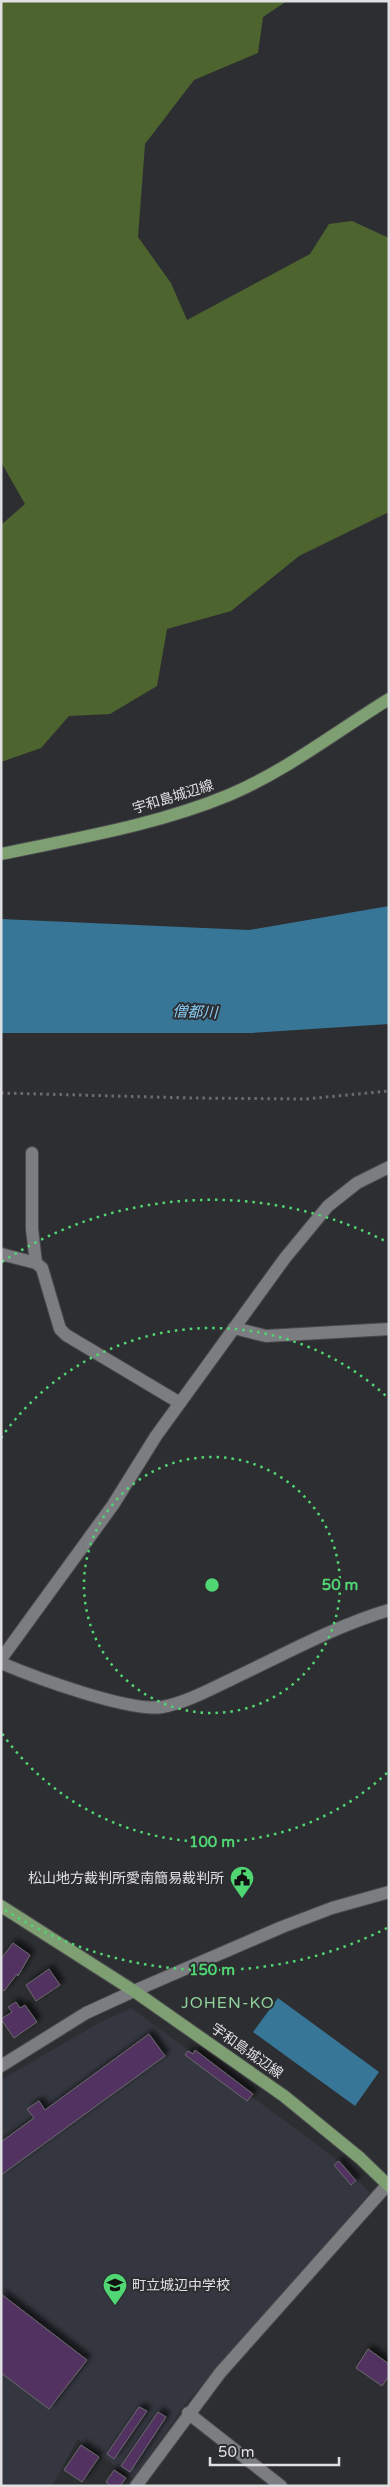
<svg xmlns="http://www.w3.org/2000/svg" width="390" height="2487" viewBox="0 0 390 2487" font-family="'Varela Round','Noto Sans JP',sans-serif">
<defs>
<filter id="shadow"><feDropShadow dx="4.5" dy="-4.5" stdDeviation="2.5" flood-color="#0009"/></filter>
</defs>
<rect width="100%" height="100%" fill="#2d2e31"/>
<path fill="#353740" d="M131 2008 323 2149 347 2168 370 2193 184 2406 133 2479 78 2439 52 2486H1V2080L97 2024Z"/>
<path fill="#4d642f" d="M1 1H287L263 17 258 53 194 80 145 144 138 237 171 283 187 320 310 254 329 224 352 221 389 238V512L299 556 231 611 167 629 157 686 110 714 69 716 41 748 1 762V525L25 504 1 462Z"/>
<g fill="#387697">
<path d="M389 906V1024L252 1033H1V919L249 930Z"/>
<path d="M278 1998 379 2072 355 2106 253 2032Z"/>
</g>
<g fill="#513360" stroke="#6b686c" filter="url(#shadow)">
<path d="M13 1943 30 1955 18 1976 17 1974 4 1991 1 1989V1959Z"/>
<path d="M49 1969 60 1985 36 2001 26 1985Z"/>
<path d="M16 2002 20 2008 25 2005 37 2022 14 2038 1 2019 12 2012 8 2007Z"/>
<path d="M149 2034 165 2056 1 2175V2142L34 2118 27 2109 39 2101 45 2110Z"/>
<path d="M195 2050 253 2094 247 2101 185 2055 188 2051 193 2054Z"/>
<path d="M339 2161 356 2181 351 2185 334 2165Z"/>
<path d="M1 2294 87 2360 49 2409 1 2373Z"/>
<path d="M368 2349 389 2364V2376L382 2386 356 2368Z"/>
<path d="M139 2407 147 2411 114 2459 107 2454Z"/>
<path d="M158 2412 166 2417 130 2472 121 2466Z"/>
<path d="M81 2445 99 2457 82 2482 64 2470Z"/>
<path d="M114 2470 126 2478 120 2486H111L106 2482Z"/>
</g>
<g fill="none" stroke-linecap="round" stroke-linejoin="round">
<defs>
<g id="minor">
<path d="M32 1153V1229L36 1263"/>
<path d="M1 1254 36 1263 42 1268 60 1329 66 1335 180 1403"/>
<path d="M234 1328 266 1336 389 1329"/>
<path d="M1 1659 113 1505 156 1436 285 1258 328 1206 357 1183 389 1167"/>
<path d="M1 1663C34 1677 128 1712 162 1707 185 1703 211 1689 232 1679 283 1655 335 1626 389 1610"/>
<path d="M1 2066 86 2013 134 1991 282 1927 332 1908 389 1892"/>
<path d="M188 2413 281 2486"/>
<path d="M136 2486 220 2373 389 2183"/>
</g>
<g id="major">
<path d="M1 854C77 838 157 825 229 795 286 771 337 731 389 699"/>
<path d="M1 1906 134 1991 284 2096 360 2158 389 2186"/>
</g>
</defs>
<use href="#minor" stroke="#4b4b4e" stroke-width="14"/>
<use href="#major" stroke="#4b4b4e" stroke-width="14"/>
<path stroke="#6a6b6e" stroke-width="3" stroke-dasharray="2.5 4" stroke-linecap="butt" d="M1 1093 192 1098 306 1099 389 1091"/>
<use href="#minor" stroke="#7c7d81" stroke-width="12"/>
<use href="#major" stroke="#7e9f72" stroke-width="12"/>
</g>
<g fill="none" stroke="#51d674" stroke-width="2.5" stroke-dasharray="2.5 5">
<circle cx="212" cy="1585" r="128"/>
<path d="M387 1773A257 257 0 0 1 1 1732M1 1438A257 257 0 0 1 387 1397"/>
<path d="M387 1928A385 385 0 0 1 2 1908M2 1262A385 385 0 0 1 387 1242"/>
</g>
<defs>
<symbol id="civic-pin" viewBox="-11 -11 22 30"><path d="M0 17L-7.5 6A9.5 9.5 0 1 1 7.5 6Z" fill="#51d674" stroke="#2d2e31"/><path d="M-.6-6.5H3V-4.5H.6V-3L4-1V1h2V6H-6V1h2V-1L-.6-3ZM-1.2 2.5V6h2.4V2.5Z" fill="#111"/></symbol>
<symbol id="school-pin" viewBox="-11 -11 22 30"><path d="M0 17L-7.5 6A9.5 9.5 0 1 1 7.5 6Z" fill="#51d674" stroke="#2d2e31"/><path d="M0-5L7-2L0 1L-7-2ZM-4 1L0 2.5L4 1V4Q0 6-4 4Z" fill="#111"/></symbol>
</defs>
<g fill-rule="evenodd">
<use href="#civic-pin" x="228" y="1864" width="28" height="38"/>
<use href="#school-pin" x="101" y="2271" width="28" height="38"/>
</g>
<g text-anchor="middle" dominant-baseline="central" stroke-width="4" stroke-linejoin="round" paint-order="stroke">
<g font-size="14" fill="#e0e0e3" stroke="#2d2e31">
<text transform="translate(173 797) rotate(-17)">宇和島城辺線</text>
<text transform="translate(247 2051) rotate(35)">宇和島城辺線</text>
</g>
<g font-size="14" fill="#e0e0e3" stroke="#2d2e31" text-anchor="end">
<text x="224" y="1878">松山地方裁判所愛南簡易裁判所</text>
<text x="132" y="2285" text-anchor="start">町立城辺中学校</text>
</g>
<g font-size="15" font-style="italic" fill="#86cbf3" stroke="#2d2e31">
<text transform="translate(195 1012) rotate(2)">僧都川</text>
</g>
<g font-size="16" letter-spacing="1" fill="#92d39d" stroke="#2d2e31">
<text x="228" y="2003">JOHEN-KO</text>
</g>
</g>
<circle cx="212" cy="1585" r="8" fill="#51d674" stroke="#2d2e31" stroke-width="2.5"/>
<g font-size="15" text-anchor="middle" font-weight="bold" fill="#51d674" stroke="#2d2e31" stroke-width="4" stroke-linejoin="round" paint-order="stroke">
<text x="340" y="1590">50 m</text>
<text x="212" y="1847">100 m</text>
<text x="212" y="1975">150 m</text>
</g>
<rect width="390" height="2487" fill="none" stroke="#e0e0e3" stroke-width="5"/>
<path d="M210 2457v8h129v-8" fill="none" stroke="#e0e0e3" stroke-width="2.5"/>
<text x="218" y="2457" font-size="15" fill="#e0e0e3" stroke="#2d2e31" stroke-width="4" paint-order="stroke">50 m</text>
</svg>
